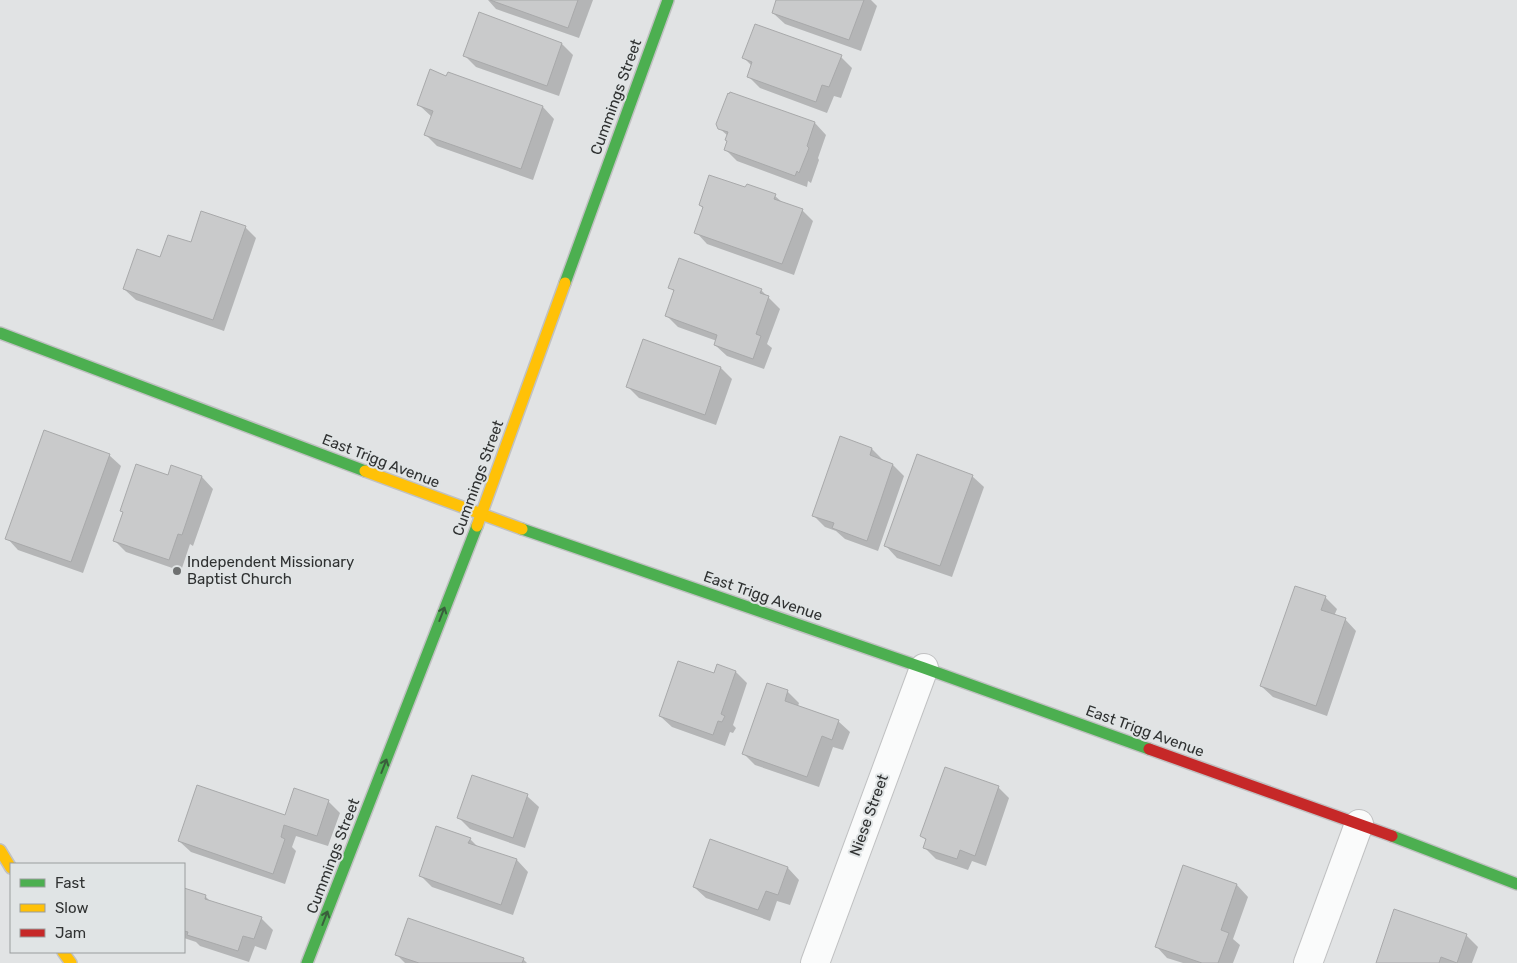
<svg xmlns="http://www.w3.org/2000/svg" width="1517" height="963" viewBox="0 0 1517 963" font-family="Rubik,sans-serif">
<rect width="100%" height="100%" fill="#e1e3e4"/>
<g fill="#0003">
<path d="M488 0H593L579 38 496 9Z"/>
<path d="M778 0H871L877 6 861 51 785 24 773 13Z"/>
<path d="M562 44 573 55 559 96 476 67 464 55Z"/>
<path d="M841 57 852 68 841 98 834 96 827 113 760 88 748 76 752 66 744 58Z"/>
<path d="M448 74 543 107 554 119 533 180 437 146 426 135 432 117 419 105 447 77Z"/>
<path d="M815 123 826 135 818 158 819 160 811 183 808 181 807 187 737 161 726 150 729 142 728 136 719 128Z"/>
<path d="M746 189 775 196 783 203 802 210 813 221 794 275 707 244 696 232 704 209 700 205Z"/>
<path d="M245 227 256 238 224 331 136 300 124 289 160 259 191 244Z"/>
<path d="M670 287 761 290 780 309 767 344 772 348 764 369 727 356 715 345 717 341 678 327 667 316 675 293Z"/>
<path d="M721 368 732 379 716 425 639 398 628 387Z"/>
<path d="M841 438 872 449 884 461 893 465 904 476 878 551 845 539 836 531 825 527 814 516Z"/>
<path d="M109 455 121 466 83 573 18 550 7 538Z"/>
<path d="M171 467 202 477 213 489 193 546 190 544 181 571 126 552 114 540 168 476Z"/>
<path d="M972 476 984 487 952 577 897 558 886 546Z"/>
<path d="M1325 597 1337 609 1334 616 1345 619 1356 631 1327 716 1273 697 1261 686Z"/>
<path d="M717 666 736 672 747 683 733 725 736 728 733 733 730 732 725 746 672 727 660 716 714 675Z"/>
<path d="M787 691 799 703 798 706 838 721 850 732 843 750 833 747 819 787 755 765 744 754Z"/>
<path d="M998 787 1009 798 986 866 972 861 968 870 936 859 924 847 927 841 922 836Z"/>
<path d="M527 796 539 807 525 848 470 829 459 818Z"/>
<path d="M328 801 340 813 328 846 296 836 292 847 296 851 285 884 191 852 179 841 286 817Z"/>
<path d="M470 839 478 847 517 860 528 872 513 915 432 887 420 875Z"/>
<path d="M711 840 788 868 799 880 790 905 777 901 770 921 706 898 694 887Z"/>
<path d="M1184 867 1237 885 1248 897 1233 939 1240 945 1233 963H1183L1167 958 1156 946Z"/>
<path d="M184 889 205 896 211 902 261 918 273 930 266 950 255 946 249 962 200 946 196 942 184 938Z"/>
<path d="M1466 935 1478 947 1472 963H1377Z"/>
<path d="M396 954 523 959 527 963H405Z"/>
</g>
<g fill="#c9cacb" stroke="#a8a9aa">
<path d="M490 0H578L568 28Z"/>
<path d="M776 0H864L849 40 772 13Z"/>
<path d="M479 12 562 43 547 86 463 56Z"/>
<path d="M755 24 842 55 829 87 822 85 816 102 747 77 752 62 742 58Z"/>
<path d="M430 69 446 76 448 72 543 106 521 169 424 135 433 111 417 105Z"/>
<path d="M730 92 815 122 807 146 809 148 799 173 797 171 795 176 724 150 727 141 725 140 728 132 718 129 716 124 728 93 729 94Z"/>
<path d="M709 175 745 187 747 184 776 194 774 199 803 209 782 264 694 233 703 207 699 205Z"/>
<path d="M201 211 246 226 213 320 123 289 137 249 160 257 168 235 191 242Z"/>
<path d="M679 258 762 289 760 293 769 296 756 334 761 336 753 359 714 345 717 335 665 316 674 290 668 288Z"/>
<path d="M643 339 721 367 705 415 626 387Z"/>
<path d="M44 430 110 454 71 562 5 539Z"/>
<path d="M840 436 872 448 870 455 893 464 867 541 832 528 834 523 812 516Z"/>
<path d="M917 454 973 475 940 566 884 546Z"/>
<path d="M136 464 168 475 171 465 202 476 182 535 178 534 169 560 113 541 123 512 120 511Z"/>
<path d="M1295 586 1326 596 1321 610 1346 618 1316 706 1260 686Z"/>
<path d="M678 661 714 673 717 664 736 671 721 714 725 716 722 722 718 721 713 735 659 716Z"/>
<path d="M767 683 788 690 785 701 839 720 832 740 822 736 807 777 742 754Z"/>
<path d="M945 767 999 786 975 856 960 850 957 859 923 848 926 839 920 836Z"/>
<path d="M472 775 528 794 513 838 457 818Z"/>
<path d="M197 785 285 815 294 788 329 800 317 836 284 825 281 837 285 839 273 874 178 841Z"/>
<path d="M436 826 471 838 468 843 517 859 501 905 419 876Z"/>
<path d="M710 839 788 867 778 895 766 891 758 910 693 887Z"/>
<path d="M1183 865 1237 884 1221 930 1229 933 1218 963H1202L1155 947Z"/>
<path d="M184 888 206 895 205 899 262 917 254 939 243 936 238 951 187 935 188 932 184 931Z"/>
<path d="M1394 909 1467 934 1457 963 1441 957 1439 963H1376Z"/>
<path d="M408 918 524 958 522 963H419L395 955Z"/>
</g>
<g fill="none" stroke-linecap="round" stroke-linejoin="round">
<defs>
<g id="street">
<path d="M815 963 924 668"/>
<path d="M1308 963 1359 824"/>
</g>
<g id="fast">
<path d="M565 283 668 0"/>
<path d="M0 333 365 471"/>
<path d="M522 529 924 668 1149 749"/>
<path d="M1392 836 1517 884"/>
<path d="M307 963 477 526"/>
</g>
<g id="slow">
<path d="M365 471 522 529"/>
<path d="M477 526 565 283"/>
<path d="M0 850 11 868"/>
<path d="M63 952 71 963"/>
</g>
<path id="jam" d="M1149 749 1392 836"/>
</defs>
<use href="#street" stroke="#c0c1c2" stroke-width="30"/>
<use href="#fast" stroke="#c0c1c2" stroke-width="14"/>
<use href="#slow" stroke="#c0c1c2" stroke-width="14"/>
<use href="#jam" stroke="#c0c1c2" stroke-width="14"/>
<use href="#street" stroke="#fafbfb" stroke-width="28"/>
<use href="#fast" stroke="#4caf50" stroke-width="11"/>
<use href="#slow" stroke="#ffc107" stroke-width="11"/>
<use href="#jam" stroke="#c62828" stroke-width="11"/>
</g>
<defs><path id="oneway-shaft" d="M-6 0H5M1.5-3L5.5 0L1.5 3" fill="none" stroke-width="1.6" stroke-linecap="round" stroke-linejoin="round" transform="scale(1.25)"/></defs>
<g stroke="#3a5e3c">
<use href="#oneway-shaft" transform="translate(442 614) rotate(-69)"/>
<use href="#oneway-shaft" transform="translate(384 766) rotate(-69)"/>
<use href="#oneway-shaft" transform="translate(325 918) rotate(-69)"/>
</g>
<circle fill="#6e7070" stroke="#e0e4e5" stroke-width="2" cx="177" cy="571" r="5"/>
<g text-anchor="middle" dominant-baseline="central" stroke-width="4" stroke-linejoin="round" paint-order="stroke">
<g font-size="15" fill="#303232" stroke="#e0e4e5">
<text transform="translate(616 97) rotate(-70)">Cummings Street</text>
<text transform="translate(381 461) rotate(21)">East Trigg Avenue</text>
<text transform="translate(478 478) rotate(-70)">Cummings Street</text>
<text transform="translate(763 596) rotate(19)">East Trigg Avenue</text>
<text transform="translate(1145 731) rotate(20)">East Trigg Avenue</text>
<text transform="translate(869 815) rotate(-70)">Niese Street</text>
<text transform="translate(333 856) rotate(-69)">Cummings Street</text>
</g>
<g font-size="15" fill="#303232" stroke="#e0e4e5" text-anchor="start">
<text x="187" y="562">Independent Missionary<tspan x="187" dy="17">Baptist Church</tspan></text>
</g>
</g>
<rect x="10" y="863" width="175" height="90" fill="#e0e4e5" stroke="#9a9d9d"/>
<rect x="20" y="879" width="25" height="8" fill="#4caf50" stroke="#9a9d9d"/>
<text x="55" y="888" font-size="15" fill="#303232">Fast</text>
<rect x="20" y="904" width="25" height="8" fill="#ffc107" stroke="#9a9d9d"/>
<text x="55" y="913" font-size="15" fill="#303232">Slow</text>
<rect x="20" y="929" width="25" height="8" fill="#c62828" stroke="#9a9d9d"/>
<text x="55" y="938" font-size="15" fill="#303232">Jam</text>
</svg>
